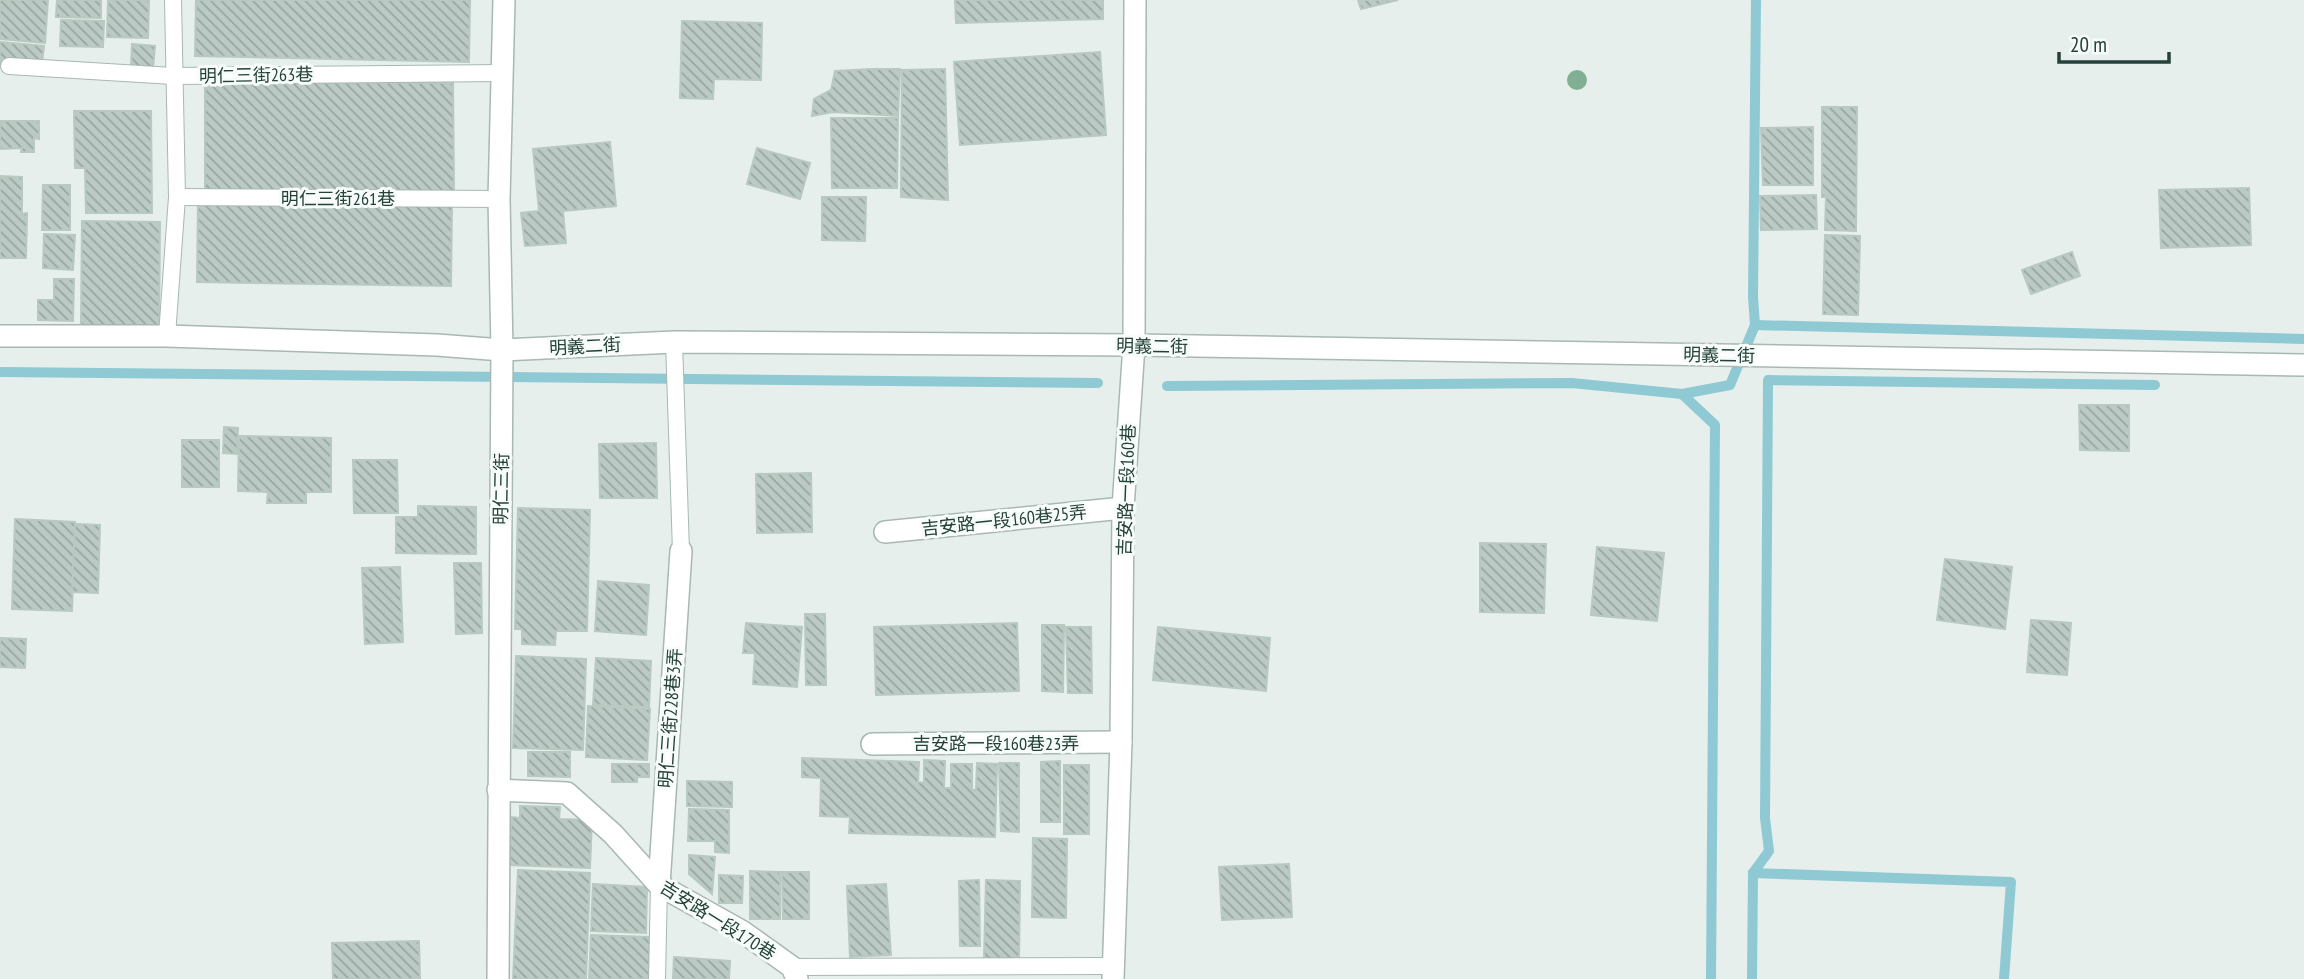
<svg xmlns="http://www.w3.org/2000/svg" width="2304" height="979" viewBox="0 0 2304 979" font-family="'PT Sans Narrow','Noto Sans TC',sans-serif">
<defs>
<pattern id="building-back-hatch" width="6" height="6" patternUnits="userSpaceOnUse" patternTransform="scale(1.75)"><rect width="6" height="6" fill="#bbcac4"/><path d="M-1 5l2 2M0 0l6 6M5-1l2 2" fill="none" stroke="#98a6a0"/></pattern>
</defs>
<rect width="100%" height="100%" fill="#e6efeb"/>
<g fill="none" stroke-linecap="round" stroke-linejoin="round">
<g stroke="#8ec9d4" stroke-width="10">
<path d="M1755 325 2304 339"/>
<path d="M0 372 1098 383"/>
<path d="M1167 386 1572 383 1682 394 1730 385 1755 325 1753 297 1756 0"/>
<path d="M1682 394 1715 425 1711 979"/>
<path d="M1753 873 2011 882 2004 979"/>
<path d="M1752 979 1753 873 1769 851 1765 818 1768 380 2155 385"/>
</g>
</g>
<g fill="url(#building-back-hatch)" stroke="#b8c9c2" stroke-width="2">
<path d="M0 0H48L45 43 0 39Z"/>
<path d="M57 0H101V18L56 17Z"/>
<path d="M108 0H149L148 38 107 37Z"/>
<path d="M196 0H470L469 62 195 56Z"/>
<path d="M955 0H1103V19L956 23Z"/>
<path d="M1358 0H1398L1361 9Z"/>
<path d="M61 20 104 21 103 47 60 46Z"/>
<path d="M682 21 762 23 761 80 714 79 713 99 680 98Z"/>
<path d="M0 42 44 46 42 63 22 65 0 64Z"/>
<path d="M132 44 155 46 153 68 131 66Z"/>
<path d="M1100 52 1106 135 960 145 954 62Z"/>
<path d="M872 69H900L898 116 833 112 812 116 814 99 831 90 835 71Z"/>
<path d="M945 69 948 200 901 197 902 70Z"/>
<path d="M205 82 453 83 454 192 205 191Z"/>
<path d="M1822 107H1857L1856 231 1825 230 1826 197H1822Z"/>
<path d="M74 111H151L152 213H86L85 168H75Z"/>
<path d="M831 118H898L897 188H832Z"/>
<path d="M0 121H39V139L34 138V152H21L22 148 0 149Z"/>
<path d="M1813 127V185H1763L1761 128Z"/>
<path d="M610 142 616 206 563 211 566 243 525 246 521 213 539 211 533 149Z"/>
<path d="M757 148 810 163 800 199 747 184Z"/>
<path d="M0 176 22 177V214L27 213 26 258H0Z"/>
<path d="M43 185H70V230H42Z"/>
<path d="M2249 188 2251 245 2161 248 2159 190Z"/>
<path d="M1816 195 1817 229 1761 230 1760 196Z"/>
<path d="M822 197H866L865 241 822 240Z"/>
<path d="M198 200 452 204 451 286 197 282Z"/>
<path d="M82 221 160 222 159 327 81 325Z"/>
<path d="M44 234 75 235 73 270 43 268Z"/>
<path d="M1825 235 1860 236 1858 315 1823 314Z"/>
<path d="M2072 252 2080 276 2031 294 2022 270Z"/>
<path d="M54 279H74L73 321 38 320V300H54Z"/>
<path d="M2079 405H2129V451L2080 450Z"/>
<path d="M224 427 238 428 237 454 223 453Z"/>
<path d="M239 436 331 438V492H306V503H267L268 492 238 491Z"/>
<rect x="182" y="440" width="37" height="47"/>
<path d="M656 443 657 498H600L599 444Z"/>
<path d="M353 460H397L398 513H354Z"/>
<path d="M811 473 812 532 757 533 756 474Z"/>
<path d="M418 506 476 507V554L396 553V517H418Z"/>
<path d="M518 508 590 510 587 631H556L555 645 522 644V629H515Z"/>
<path d="M15 519 75 522 72 611 12 609Z"/>
<path d="M75 524 100 525 98 593 72 592Z"/>
<path d="M1480 543 1546 544 1544 613 1480 612Z"/>
<path d="M1597 547 1664 553 1657 621 1591 615Z"/>
<path d="M1945 559 2012 567 2005 629 1937 620Z"/>
<path d="M454 563H481L482 633 456 634Z"/>
<path d="M400 567 403 642 365 644 362 568Z"/>
<path d="M598 581 649 585 646 635 595 631Z"/>
<path d="M805 614H825L826 685H806Z"/>
<path d="M2031 620 2071 623 2067 675 2027 672Z"/>
<path d="M746 623 802 627 797 687 753 684 755 653H743Z"/>
<path d="M1017 623 1019 691 876 695 874 627Z"/>
<path d="M1042 625H1064L1063 692 1042 691Z"/>
<path d="M1066 627H1091L1092 693H1068Z"/>
<path d="M1158 627 1270 638 1266 691 1153 680Z"/>
<path d="M0 638 26 639 25 668 0 667Z"/>
<path d="M516 656 586 659 583 750 513 748Z"/>
<path d="M596 658 651 661 649 707 593 705Z"/>
<path d="M588 706 650 709 647 760 586 757Z"/>
<path d="M528 752H570V777L528 776Z"/>
<path d="M802 758 919 762 918 782 924 783V760L945 761 944 788H951V764H972V790H976L977 763 997 764 995 837 849 833 850 817 820 816 821 778 802 777Z"/>
<path d="M1060 761V822H1041V762Z"/>
<path d="M999 763H1019V832L1001 831Z"/>
<path d="M612 764H649V777H637V782H612Z"/>
<rect x="1064" y="765" width="25" height="69"/>
<path d="M687 781 732 782V807L687 806Z"/>
<path d="M520 806 560 807 559 819 592 820 590 868 510 865 511 817 520 818Z"/>
<path d="M689 809 729 810V853L715 852V841H688Z"/>
<path d="M1033 838 1067 839 1066 918 1032 917Z"/>
<path d="M689 855 715 857 712 894 689 874Z"/>
<path d="M1289 864 1292 917 1222 920 1219 867Z"/>
<path d="M518 870 590 873 586 979H513Z"/>
<path d="M750 871 780 872V919H750Z"/>
<path d="M782 872H809V919H783Z"/>
<path d="M719 875 743 876 742 903H719Z"/>
<path d="M979 880 980 946H960L959 881Z"/>
<path d="M986 880 1020 881 1019 960 984 959Z"/>
<path d="M593 884 647 887 646 933 591 931Z"/>
<path d="M886 884 891 955 850 957 847 886Z"/>
<path d="M591 935 650 937 649 979H589Z"/>
<path d="M419 941 420 979H333L332 943Z"/>
<path d="M674 957 730 961 729 979H673Z"/>
</g>
<g fill="none" stroke-linecap="round" stroke-linejoin="round">
<defs>
<g id="service">
<path d="M9 66 173 76 503 73"/>
<path d="M177 197 499 199"/>
<path d="M167 336 177 197 173 0"/>
<path d="M674 342 681 551"/>
<path d="M792 967 1113 966"/>
<path d="M657 979 659 885"/>
</g>
<g id="minor">
<path d="M0 336H167L437 345 502 350 674 342 1134 345 2304 365"/>
<path d="M885 532 1123 508"/>
<path d="M872 744 1121 742"/>
<path d="M498 790 567 793 613 834 659 885 743 932 792 967 797 979"/>
<path d="M659 885 681 551"/>
<path d="M498 979 502 350 499 199 504 0"/>
<path d="M1113 979 1121 742 1123 508 1134 345 1135 0"/>
</g>
</defs>
<use href="#service" stroke="#a8b8b2" stroke-width="18"/>
<use href="#minor" stroke="#a8b8b2" stroke-width="24"/>
<use href="#service" stroke="#fff" stroke-width="16"/>
<use href="#minor" stroke="#fff" stroke-width="21"/>
</g>
<circle fill="#80af93" cx="1577" cy="80" r="10"/>
<g text-anchor="middle" dominant-baseline="central" stroke-width="6" stroke-linejoin="round" paint-order="stroke">
<g font-size="18" fill="#24423a" stroke="#f7fbf9">
<text transform="translate(256 75) rotate(-1)">明仁三街263巷</text>
<text x="338" y="198">明仁三街261巷</text>
<text transform="translate(585 346) rotate(-3)">明義二街</text>
<text transform="translate(1152 346) rotate(1)">明義二街</text>
<text transform="translate(1719 355) rotate(1)">明義二街</text>
<text transform="translate(501 489) rotate(-89)">明仁三街</text>
<text transform="translate(1126 490) rotate(-88)">吉安路一段160巷</text>
<text transform="translate(1004 520) rotate(-6)">吉安路一段160巷25弄</text>
<text transform="translate(670 718) rotate(-86)">明仁三街228巷3弄</text>
<text x="996" y="743">吉安路一段160巷23弄</text>
<text transform="translate(718 920) rotate(32)">吉安路一段170巷</text>
</g>
</g>
<path d="M2059 52v10h110v-10" fill="none" stroke="#24423a" stroke-width="3.5"/>
<text x="2070" y="52" font-size="21" fill="#24423a" stroke="#f7fbf9" stroke-width="5" paint-order="stroke">20 m</text>
</svg>
